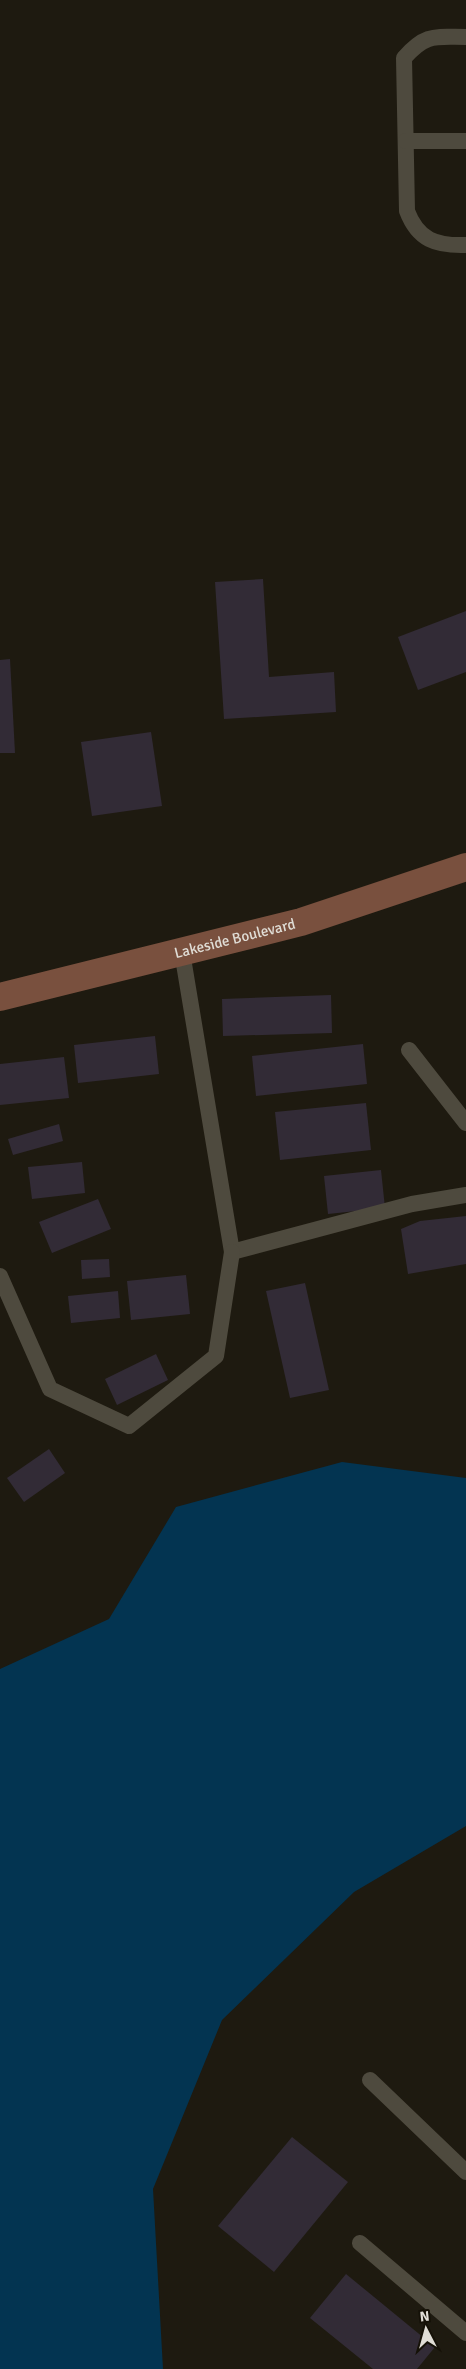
<svg xmlns="http://www.w3.org/2000/svg" width="466" height="2369" viewBox="0 0 466 2369" font-family="Signika,sans-serif">
<rect width="100%" height="100%" fill="#1e1a10"/>
<path fill="#033451" d="M342 1462 466 1478V1826L354 1892 222 2020 153 2189 163 2369H0V1669L109 1619 176 1507Z"/>
<g fill="#322b36">
<path d="M263 579 269 677 334 672 336 712 224 719 215 582Z"/>
<path d="M466 611V672L418 690 398 637Z"/>
<path d="M10 659 15 753H0V660Z"/>
<path d="M151 732 162 806 92 816 81 742Z"/>
<path d="M331 995 332 1033 223 1036 222 999Z"/>
<path d="M155 1036 159 1074 78 1083 74 1045Z"/>
<path d="M363 1044 367 1084 256 1096 252 1056Z"/>
<path d="M64 1057 69 1098 0 1105V1064Z"/>
<path d="M366 1103 371 1150 280 1160 275 1112Z"/>
<path d="M59 1124 63 1141 13 1155 8 1139Z"/>
<path d="M82 1162 85 1193 32 1199 28 1167Z"/>
<path d="M381 1170 385 1208 328 1214 324 1176Z"/>
<path d="M98 1199 111 1229 52 1253 39 1222Z"/>
<path d="M466 1216V1264L408 1274 401 1229 420 1221Z"/>
<path d="M109 1259 110 1277 82 1279 81 1260Z"/>
<path d="M186 1275 190 1314 131 1320 127 1281Z"/>
<path d="M305 1283 329 1390 290 1398 266 1291Z"/>
<path d="M118 1291 120 1318 71 1323 68 1296Z"/>
<path d="M156 1354 168 1380 117 1405 105 1379Z"/>
<path d="M49 1449 65 1473 24 1502 7 1478Z"/>
<path d="M292 2137 348 2182 274 2272 218 2226Z"/>
<path d="M346 2274 435 2347 417 2369H373L310 2318Z"/>
</g>
<g fill="none" stroke-linecap="round" stroke-linejoin="round">
<g stroke="#4e4a3e" stroke-width="16">
<path d="M466 37C435 37 426 33 404 58L407 211C418 240 436 246 466 245"/>
<path d="M406 141H466"/>
<path d="M182 952 232 1252 412 1204 466 1195"/>
<path d="M409 1050 466 1123"/>
<path d="M0 1276 50 1389 129 1426 216 1356 232 1252"/>
<path d="M370 2080 466 2172"/>
<path d="M360 2243 466 2333"/>
</g>
<path stroke="#79503e" stroke-width="28" id="s1" d="M0 997 301 922 466 867"/>
</g>
<g text-anchor="middle" dominant-baseline="central" stroke-width="4" stroke-linejoin="round" paint-order="stroke">
<g font-size="15" fill="#e0ddd6" stroke="#151107">
<text stroke="none"><textPath href="#s1" startOffset="242">Lakeside Boulevard</textPath></text>
</g>
</g>
<g transform="translate(426 2329) rotate(354)" stroke="#151107" stroke-width="4" paint-order="stroke">
<path d="M0-4L9 19L0 12L-9 19Z" fill="#e0ddd6"/>
<text y="-8" font-size="14" font-weight="bold" text-anchor="middle" fill="#e0ddd6">N</text>
</g>
</svg>
